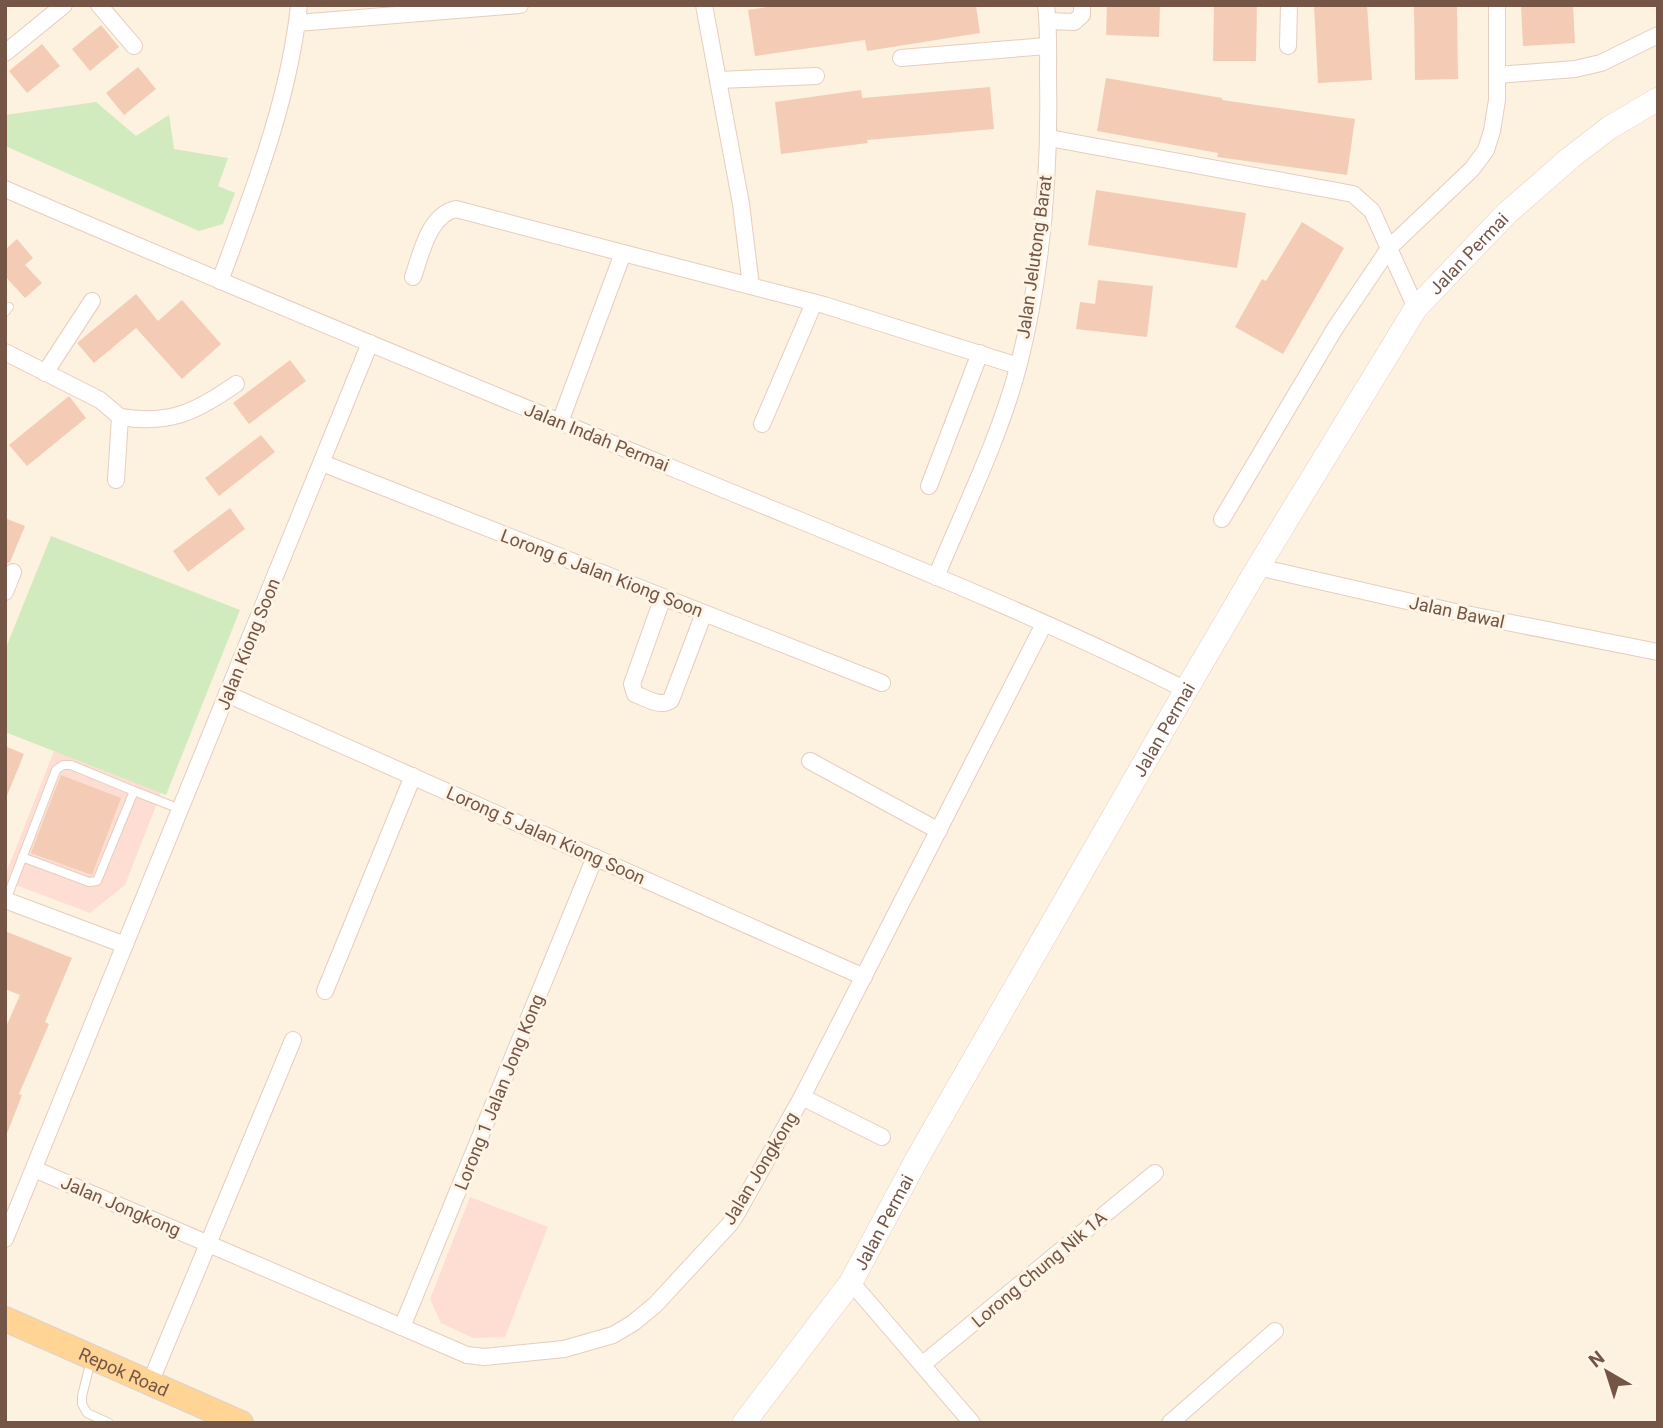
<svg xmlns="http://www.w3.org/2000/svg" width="1663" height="1428" viewBox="0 0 1663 1428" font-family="Roboto,sans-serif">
<rect width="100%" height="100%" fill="#fdf1e0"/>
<g fill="#feded3">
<path d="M54 751 161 793 125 885 90 913 5 881V876Z"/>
<path d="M470 1197 548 1227 505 1337 473 1338 441 1323 430 1299Z"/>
</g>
<g fill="#d2ebbe">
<path d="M96 102 136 136 169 115 174 149 228 158 218 186 235 193 223 224 199 231 5 146V115Z"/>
<path d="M51 536 240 610 166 795 5 732V650Z"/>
</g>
<g fill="#f4ccb6">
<path d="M780 5H976L980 33 867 51 865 40 755 56 748 10Z"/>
<path d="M1107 5H1160L1159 37 1106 35Z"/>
<path d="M1214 5H1257L1256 61H1213Z"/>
<path d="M1314 5H1367L1372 80 1318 83Z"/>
<path d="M1414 5H1457L1458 79 1415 80Z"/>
<path d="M1521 5H1573L1575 43 1523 46Z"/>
<path d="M101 25 119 47 90 71 72 49Z"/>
<path d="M42 44 60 66 27 93 9 71Z"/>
<path d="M138 67 156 89 124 115 106 93Z"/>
<path d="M1106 78 1222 98V100L1355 119 1347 175 1217 157 1218 153 1097 131Z"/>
<path d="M990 87 994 129 867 140 868 143 781 154 775 102 861 90 862 98Z"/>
<path d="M1096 190 1246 213 1237 268 1088 245Z"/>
<path d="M1302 222 1344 248 1283 354 1235 327 1262 279 1266 281Z"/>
<path d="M17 239 33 258 25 265 42 283 25 298 5 276V250Z"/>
<path d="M1098 280 1153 286 1147 337 1076 329 1080 302 1095 304Z"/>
<path d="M136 294 158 321 182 300 221 344 182 379 136 328 94 363 77 343Z"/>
<path d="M290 360 306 381 249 424 233 403Z"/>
<path d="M69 396 86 418 27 466 9 445Z"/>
<path d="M261 435 275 452 219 496 205 478Z"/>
<path d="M230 508 245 529 188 572 173 551Z"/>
<path d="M5 518 25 526 10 562 5 565Z"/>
<path d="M5 746 24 754 6 798H5Z"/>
<path d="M61 775 121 798 92 875 31 853Z"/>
<path d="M5 931 72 958 45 1022 49 1024 19 1094 22 1095 6 1136 5 1029 20 995 5 989Z"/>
</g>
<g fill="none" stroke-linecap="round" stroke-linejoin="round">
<defs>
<g id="lane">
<path d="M5 312 9 307"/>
<path d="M134 791 180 809"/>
<path d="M6 900 56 770 63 765H71L134 791 97 881 89 882 22 857"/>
<path d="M91 1360 82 1396V1404L87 1413 109 1423"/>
</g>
<g id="street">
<path d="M99 5 134 46"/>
<path d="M704 5 741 204 751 286"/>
<path d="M1048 21 1074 22 1082 15V5"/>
<path d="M297 23 520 5"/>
<path d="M1288 46 1289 5"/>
<path d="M5 53 64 5"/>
<path d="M901 58 1047 46"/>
<path d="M1497 75 1575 69 1601 63 1658 35"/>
<path d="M718 80 816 76"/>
<path d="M1049 138 1353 194 1372 211 1416 308"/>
<path d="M5 189C228 285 452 378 677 470 848 541 1021 607 1186 690"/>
<path d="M623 253 824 305 1018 366"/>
<path d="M413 277C421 255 428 215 456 209L623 253 560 422"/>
<path d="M220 281C253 191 289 101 299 5"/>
<path d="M5 352 100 400 120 417 116 480"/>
<path d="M45 373 92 301"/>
<path d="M120 417C170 425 196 412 236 384"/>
<path d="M762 424 814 303"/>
<path d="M322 463 882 683"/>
<path d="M929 486 980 353"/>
<path d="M1222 519 1334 330 1390 247 1472 169 1486 150 1492 131 1497 100V5"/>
<path d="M1258 567 1451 611 1658 652"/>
<path d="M936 577C965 507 1000 437 1019 364 1042 272 1050 174 1048 79 1048 55 1049 30 1046 5"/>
<path d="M5 592 13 572"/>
<path d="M663 597 632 684 635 694C646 698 661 708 671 700L704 613"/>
<path d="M227 694 864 977"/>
<path d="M810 761 939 831"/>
<path d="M5 900 125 945"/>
<path d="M325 991 413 776"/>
<path d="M802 1097 882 1137"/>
<path d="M34 1169 467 1355 484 1357 564 1349 613 1335 633 1323 655 1305 729 1225 737 1213 802 1097 1044 624"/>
<path d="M5 1239 370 343"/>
<path d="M851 1282 972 1423"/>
<path d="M402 1327 595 857"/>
<path d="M923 1364 1155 1173"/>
<path d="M150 1383 293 1040"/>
<path d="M1170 1423 1275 1331"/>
</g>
<g id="secondary">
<path id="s1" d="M744 1423 851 1282 918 1157 1186 690 1258 567 1416 308 1506 214 1570 158 1609 128 1658 99"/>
</g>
<g id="primary">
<path id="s2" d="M5 1319 241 1423"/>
</g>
</defs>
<use href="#lane" stroke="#e4cebe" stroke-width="10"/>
<use href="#street" stroke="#e4cebe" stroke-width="18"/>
<use href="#secondary" stroke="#e9cfbb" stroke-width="24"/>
<use href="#primary" stroke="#dbd3cf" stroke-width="26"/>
<use href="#lane" stroke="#fff" stroke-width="8"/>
<use href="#street" stroke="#fff" stroke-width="16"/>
<use href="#secondary" stroke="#fff" stroke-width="23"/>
<use href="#primary" stroke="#ffd495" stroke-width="24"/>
</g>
<g text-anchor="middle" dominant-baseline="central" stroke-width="6" stroke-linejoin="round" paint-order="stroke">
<g font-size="18" fill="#755546" stroke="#fff5e7">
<text stroke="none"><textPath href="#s1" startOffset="1379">Jalan Permai</textPath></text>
<text transform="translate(1034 257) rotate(-82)">Jalan Jelutong Barat</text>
<text transform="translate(597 437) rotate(22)">Jalan Indah Permai</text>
<text transform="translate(602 573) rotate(21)">Lorong 6 Jalan Kiong Soon</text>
<text transform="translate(1457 612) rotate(12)">Jalan Bawal</text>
<text transform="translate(248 644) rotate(-68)">Jalan Kiong Soon</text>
<text stroke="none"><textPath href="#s1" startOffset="812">Jalan Permai</textPath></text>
<text transform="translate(546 835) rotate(24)">Lorong 5 Jalan Kiong Soon</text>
<text transform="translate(499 1092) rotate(-68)">Lorong 1 Jalan Jong Kong</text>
<text transform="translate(760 1168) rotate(-59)">Jalan Jongkong</text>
<text transform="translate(121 1206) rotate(23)">Jalan Jongkong</text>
<text stroke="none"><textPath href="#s1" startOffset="245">Jalan Permai</textPath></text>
<text transform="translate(1039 1269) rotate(-40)">Lorong Chung Nik 1A</text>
<text stroke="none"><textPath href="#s2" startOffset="130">Repok Road</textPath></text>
</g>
</g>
<rect width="1663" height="1428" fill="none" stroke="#755546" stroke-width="14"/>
<g transform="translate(1607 1372) rotate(321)" stroke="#fff5e7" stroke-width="5" paint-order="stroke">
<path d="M0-5L12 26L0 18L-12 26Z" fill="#755546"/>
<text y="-10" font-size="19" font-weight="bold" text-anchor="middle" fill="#755546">N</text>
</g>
</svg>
